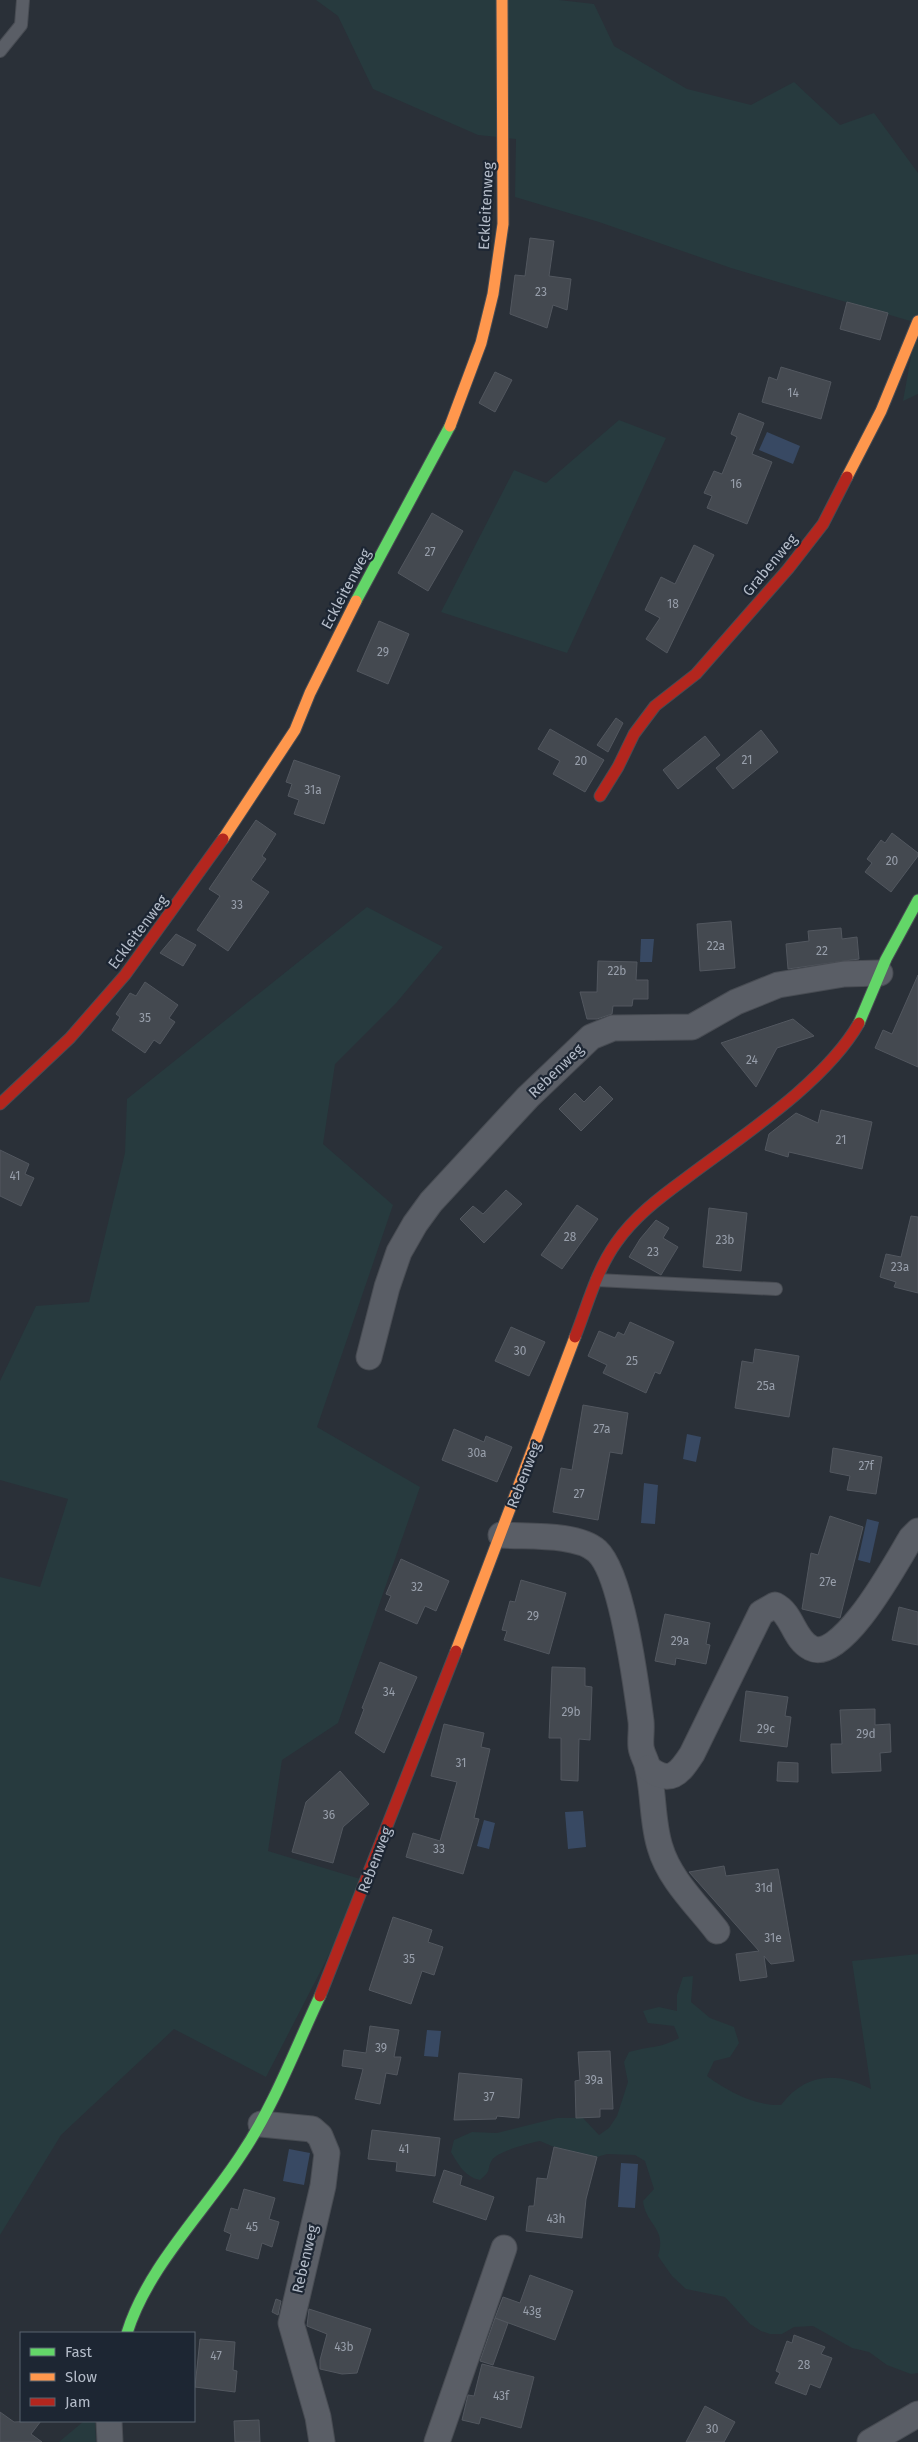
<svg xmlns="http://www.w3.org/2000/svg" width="918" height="2442" viewBox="0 0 918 2442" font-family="'Fira Sans',sans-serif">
<rect width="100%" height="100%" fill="#2a3038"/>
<g fill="#273a3e">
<path d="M316 0H559L594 4 614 46 687 89 751 105 794 82 840 125 874 113 918 173V394L903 401 917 323 731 268 599 222 515 197 516 139 478 135 373 89 338 16Z"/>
<path d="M619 420 666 438 567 653 441 612 514 470 546 483Z"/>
<path d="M367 907 443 947 397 1002 335 1064 323 1144 393 1205 317 1427 420 1487 338 1723 282 1760 268 1851 367 1881 266 2077 174 2029 61 2135 0 2235V1577L40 1587 68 1499 0 1480V1381L36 1306 89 1302 125 1153 127 1099Z"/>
<path d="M918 1954V2373L911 2374 887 2365 869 2352 852 2348 813 2326 794 2327 782 2334H770L761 2331 750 2324 725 2297 686 2289 672 2276 658 2256C667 2227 646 2226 643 2201L654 2189 645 2161 635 2155 607 2154 597 2157 554 2147 540 2141C530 2143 498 2151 492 2160 486 2170 493 2169 480 2180 465 2177 458 2164 451 2152L454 2140 472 2132 497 2133 557 2118H583L599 2135 609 2128 617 2116 628 2082 624 2062 629 2052C649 2046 659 2049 679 2038L674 2026 648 2023 643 2011 659 2007 677 2011V1995L683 1977 693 1976 691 2002 710 2018 734 2027 739 2043 730 2057 714 2061 707 2076C727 2091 755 2106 781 2105 805 2073 837 2071 871 2089L852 1961Z"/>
<path d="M84 2421H95L96 2442H59Z"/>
</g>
<g fill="#384963">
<path d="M767 432 800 446 793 464 759 450Z"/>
<path d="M641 939H654L652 962H640Z"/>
<path d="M687 1434 701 1437 696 1462 683 1459Z"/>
<path d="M644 1483 658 1485 655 1524 641 1523Z"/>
<path d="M867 1519 879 1522 870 1563 858 1560Z"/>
<path d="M583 1811 586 1847 568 1849 565 1812Z"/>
<path d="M484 1820 495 1823 489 1849 477 1846Z"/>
<path d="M427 2030 441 2031 438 2057 424 2056Z"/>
<path d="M289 2149 310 2153 304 2185 283 2181Z"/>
<path d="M621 2163 638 2164 635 2208 618 2207Z"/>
</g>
<g fill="#444950" stroke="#52575f">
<path d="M530 238 554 241 549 276 571 279 567 310 553 305 547 328 510 314 515 275 525 276Z"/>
<path d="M847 302 888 313 880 340 840 329Z"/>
<path d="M781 367 831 382 821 419 762 402 769 377 777 380Z"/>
<path d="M495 372 512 380 495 412 479 403Z"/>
<path d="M739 413 764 423 752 454 772 462 747 524 707 508 712 496 704 493 714 471 722 474 737 437 731 434Z"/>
<path d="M432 513 463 531 428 591 398 573Z"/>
<path d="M694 545 714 555 667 653 646 639 660 618 645 610 661 577 675 584Z"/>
<path d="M379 621 409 634 388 684 357 671Z"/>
<path d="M616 718 623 723 608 752 597 745Z"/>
<path d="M550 729 604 760 585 792 553 774 560 761 538 749Z"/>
<path d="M761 730 778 752 733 789 716 768Z"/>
<path d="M705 736 720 755 678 789 663 770Z"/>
<path d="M294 760 340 776 324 824 294 814 299 800 288 796 292 784 286 782Z"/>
<path d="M256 820 276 834 262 856 266 859 251 880 269 892 228 951 197 930 220 896 209 889Z"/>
<path d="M892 833 918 853V856L891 892 865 872 872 863 867 859 881 840 885 843Z"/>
<path d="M731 921 735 968 700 971 697 924Z"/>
<path d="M841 928 842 939 857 937 859 959 788 969 786 944 809 941 808 931Z"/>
<path d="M176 934 196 945 183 966 160 953Z"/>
<path d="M598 961 637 962 636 980H648V999H633L632 1006H613L612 1014 597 1019H587L580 992H597Z"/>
<path d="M918 975V1067L875 1048 883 1030 892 1034Z"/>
<path d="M145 982 178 1005 169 1018 175 1022 160 1044 154 1040 145 1053 112 1030 120 1017 116 1014 130 993 136 996Z"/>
<path d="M793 1019 814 1036 777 1048 756 1087 721 1043Z"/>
<path d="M600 1086 613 1099 581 1131 559 1109 575 1093 584 1102Z"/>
<path d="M821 1110 872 1122 862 1169 789 1152 788 1157 765 1150 769 1134 796 1113 818 1123Z"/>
<path d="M0 1150 29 1164 25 1174 34 1178 21 1206 0 1196Z"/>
<path d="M506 1190 522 1204 484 1243 460 1219 473 1206 483 1214Z"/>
<path d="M577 1205 598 1219 562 1269 541 1255Z"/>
<path d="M709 1208 747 1213 741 1271 703 1267Z"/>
<path d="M911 1216 918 1217V1293L894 1287 896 1282 880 1277 886 1254 901 1257Z"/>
<path d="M656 1220 669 1228 663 1238 678 1247 661 1275 629 1257 640 1239Z"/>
<path d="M630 1322 674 1342 660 1374 655 1372 646 1393 603 1373 607 1365 588 1356 599 1331 615 1338 618 1332 624 1335Z"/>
<path d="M511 1327 545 1342 529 1376 495 1361Z"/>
<path d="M755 1349 799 1356 789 1417 735 1408 742 1361 753 1363Z"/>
<path d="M583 1405 628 1413 622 1454 610 1452 598 1520 553 1512 561 1468 572 1470Z"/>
<path d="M454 1429 484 1442 486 1436 512 1447 497 1482 442 1460Z"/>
<path d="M833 1448 882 1457 876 1494 847 1490 850 1476 830 1472Z"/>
<path d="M830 1516 863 1527 840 1618 802 1609 811 1553 818 1555Z"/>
<path d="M401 1559 449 1581 436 1611 425 1606 417 1624 385 1610 391 1596 386 1594Z"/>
<path d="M521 1580 566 1593 549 1654 504 1640 507 1631 502 1630 510 1601 515 1602Z"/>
<path d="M899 1607 918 1612V1645L892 1640Z"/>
<path d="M665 1614 710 1623 706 1644 710 1645 706 1664 676 1658 675 1665 655 1661Z"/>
<path d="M380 1662 417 1677 384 1753 355 1733 364 1709 362 1708Z"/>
<path d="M552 1667 585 1668V1686L592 1687 590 1740 579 1739 578 1781 561 1780V1738H549Z"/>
<path d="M746 1691 788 1697 785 1716 791 1717 787 1747 740 1741Z"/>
<path d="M875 1709V1725L890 1724 891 1752 880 1753 881 1771 832 1773 831 1744H842L840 1710Z"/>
<path d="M444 1724 484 1733 481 1747 490 1749 474 1818 479 1819 463 1874 406 1857 413 1833 440 1841 457 1782 431 1776Z"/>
<path d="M778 1762 798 1763V1782L777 1781Z"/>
<path d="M340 1771 369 1804 343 1827 333 1863 292 1852 306 1802Z"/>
<path d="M724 1866 726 1876 778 1869 794 1961 771 1964 764 1956 767 1977 740 1981 736 1954 759 1951 689 1872Z"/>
<path d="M393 1917 432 1930 428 1942 443 1947 434 1975 422 1971 411 2004 369 1990Z"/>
<path d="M370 2026 399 2030 394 2057H401L397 2075 386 2073 380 2104 355 2099 363 2069 342 2066 344 2050 366 2053Z"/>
<path d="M610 2051 613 2109H600V2117L576 2118 575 2081 580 2080 578 2052Z"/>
<path d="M459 2073 522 2079 519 2118 497 2116 496 2119 454 2120Z"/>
<path d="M372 2130 440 2138 435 2176 396 2171 397 2162 368 2159Z"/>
<path d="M554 2147 597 2157 586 2199 582 2238 526 2231 529 2206H534L537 2178 547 2179Z"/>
<path d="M444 2170 462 2176 460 2185 494 2197 486 2220 433 2202Z"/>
<path d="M244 2189 275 2198 269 2219 279 2222 272 2247 262 2243 258 2259 226 2250 231 2234 224 2231 231 2208 238 2210Z"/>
<path d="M530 2275 573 2291 555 2340 495 2318 503 2297 520 2303Z"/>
<path d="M276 2299 281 2301 278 2315 272 2312Z"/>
<path d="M309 2309 371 2329 357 2373 342 2374 320 2369V2360L327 2334 307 2326Z"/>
<path d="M495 2318 508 2323 493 2365 480 2361Z"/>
<path d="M794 2335 825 2347 821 2354 832 2358 820 2388 810 2384 806 2395 775 2383 780 2373 776 2371 787 2341 792 2343Z"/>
<path d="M200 2339 235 2342 233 2370 237 2371 235 2392 195 2387Z"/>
<path d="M482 2364 534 2377 521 2428 481 2417 479 2424 462 2420 468 2395 474 2396Z"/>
<path d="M705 2406 735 2422 724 2442H686Z"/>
<path d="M0 2412 14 2422 41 2421 31 2434 42 2442H0Z"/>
<path d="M259 2420 260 2442H235L234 2421Z"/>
</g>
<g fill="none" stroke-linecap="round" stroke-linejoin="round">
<defs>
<g id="lane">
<path d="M0 51 21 25 23 0"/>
<path d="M597 1280 776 1289"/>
</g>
<g id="street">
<path d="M369 1357 387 1287 399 1252 415 1224 431 1202 528 1097 591 1037 613 1028 692 1027 736 1002 778 985 844 974 880 973"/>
<path d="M501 1535C527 1537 577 1533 597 1551 622 1574 636 1684 641 1721 642 1730 640 1739 641 1747 642 1755 647 1761 648 1769 654 1794 652 1822 660 1847 669 1879 698 1906 717 1931"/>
<path d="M648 1768C670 1785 679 1774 692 1754L761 1613 775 1605C793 1614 793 1639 811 1648 842 1664 897 1561 911 1538L918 1531"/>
<path d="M261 2124 312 2129 320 2136 327 2153 323 2186 291 2323 318 2417 322 2442"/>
<path d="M109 2421 110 2442"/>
<path d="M437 2442 504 2248"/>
<path d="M870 2442 918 2414"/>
</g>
<g id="fast">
<path d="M356 601 450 426"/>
<path d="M859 1023 886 959 918 900"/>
<path d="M127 2333C147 2268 204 2212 241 2155 274 2106 295 2049 320 1996"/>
</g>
<g id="slow">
<path d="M450 426 481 343 493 294 503 224 502 0"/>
<path d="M847 477 881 411 918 321"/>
<path d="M223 839 295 730 310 693 356 601"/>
<path d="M456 1651 575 1337"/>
</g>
<g id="jam">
<path d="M600 796 618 767 634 734 655 706 696 674 788 569 823 524 847 477"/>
<path d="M0 1104 70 1038 125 975 223 839"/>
<path d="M575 1337C587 1307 596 1271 616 1243 634 1217 659 1198 685 1179 739 1138 825 1083 859 1023"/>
<path d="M320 1996 456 1651"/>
</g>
</defs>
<use href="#lane" stroke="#484c53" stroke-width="14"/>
<use href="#street" stroke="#484c53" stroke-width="27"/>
<use href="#fast" stroke="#484c53" stroke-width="13"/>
<use href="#slow" stroke="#484c53" stroke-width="13"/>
<use href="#jam" stroke="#484c53" stroke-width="13"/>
<use href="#lane" stroke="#5a5e66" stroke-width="12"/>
<use href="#street" stroke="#5a5e66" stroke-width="25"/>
<use href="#fast" stroke="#63d668" stroke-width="11"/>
<use href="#slow" stroke="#ff974d" stroke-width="11"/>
<use href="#jam" stroke="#b3261e" stroke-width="11"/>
</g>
<g text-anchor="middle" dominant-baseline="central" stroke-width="4.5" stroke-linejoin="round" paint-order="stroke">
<g font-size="12" fill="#989fab">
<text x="541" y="292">23</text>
<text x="793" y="393">14</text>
<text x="736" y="484">16</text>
<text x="430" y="552">27</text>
<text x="673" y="604">18</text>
<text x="383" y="652">29</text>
<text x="747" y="760">21</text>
<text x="581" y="761">20</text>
<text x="313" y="790">31a</text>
<text x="892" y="861">20</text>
<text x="237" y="905">33</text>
<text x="716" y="946">22a</text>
<text x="822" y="951">22</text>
<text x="617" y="971">22b</text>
<text x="145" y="1018">35</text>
<text x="752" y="1060">24</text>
<text x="841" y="1140">21</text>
<text x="15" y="1176">41</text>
<text x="570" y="1237">28</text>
<text x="725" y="1240">23b</text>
<text x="653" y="1252">23</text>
<text x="900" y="1267">23a</text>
<text x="520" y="1351">30</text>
<text x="632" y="1361">25</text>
<text x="766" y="1386">25a</text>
<text x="602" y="1429">27a</text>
<text x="477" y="1453">30a</text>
<text x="866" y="1466">27f</text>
<text x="579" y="1494">27</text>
<text x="828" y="1582">27e</text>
<text x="417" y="1587">32</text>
<text x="533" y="1616">29</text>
<text x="680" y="1641">29a</text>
<text x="389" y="1692">34</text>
<text x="571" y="1712">29b</text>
<text x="766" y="1729">29c</text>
<text x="866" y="1734">29d</text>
<text x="461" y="1763">31</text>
<text x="329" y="1815">36</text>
<text x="439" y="1849">33</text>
<text x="764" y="1888">31d</text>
<text x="773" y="1938">31e</text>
<text x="409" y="1959">35</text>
<text x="381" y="2048">39</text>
<text x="594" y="2080">39a</text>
<text x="489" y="2097">37</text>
<text x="404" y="2149">41</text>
<text x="556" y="2219">43h</text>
<text x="252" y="2227">45</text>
<text x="532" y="2311">43g</text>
<text x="344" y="2347">43b</text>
<text x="216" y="2356">47</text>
<text x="804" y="2365">28</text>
<text x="501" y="2396">43f</text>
<text x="712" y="2429">30</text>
</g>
<g font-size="15" fill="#b4bcc9" stroke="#1d2633">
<text transform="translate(486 206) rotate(-87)">Eckleitenweg</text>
<text transform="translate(770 565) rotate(-50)">Grabenweg</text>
<text transform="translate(346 589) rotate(-62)">Eckleitenweg</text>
<text transform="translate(138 932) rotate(-53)">Eckleitenweg</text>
<text transform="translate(556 1071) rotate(-44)">Rebenweg</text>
<text transform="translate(524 1475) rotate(-69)">Rebenweg</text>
<text transform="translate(375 1860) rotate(-69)">Rebenweg</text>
<text transform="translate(305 2259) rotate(-77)">Rebenweg</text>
</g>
</g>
<rect x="20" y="2332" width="175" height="90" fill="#1d2633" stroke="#59626f"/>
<rect x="30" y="2348" width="25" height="8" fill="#63d668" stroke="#59626f"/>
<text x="65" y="2357" font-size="15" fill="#b4bcc9">Fast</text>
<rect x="30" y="2373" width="25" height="8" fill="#ff974d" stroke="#59626f"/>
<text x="65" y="2382" font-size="15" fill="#b4bcc9">Slow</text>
<rect x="30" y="2398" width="25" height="8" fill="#b3261e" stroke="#59626f"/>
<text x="65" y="2407" font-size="15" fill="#b4bcc9">Jam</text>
</svg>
